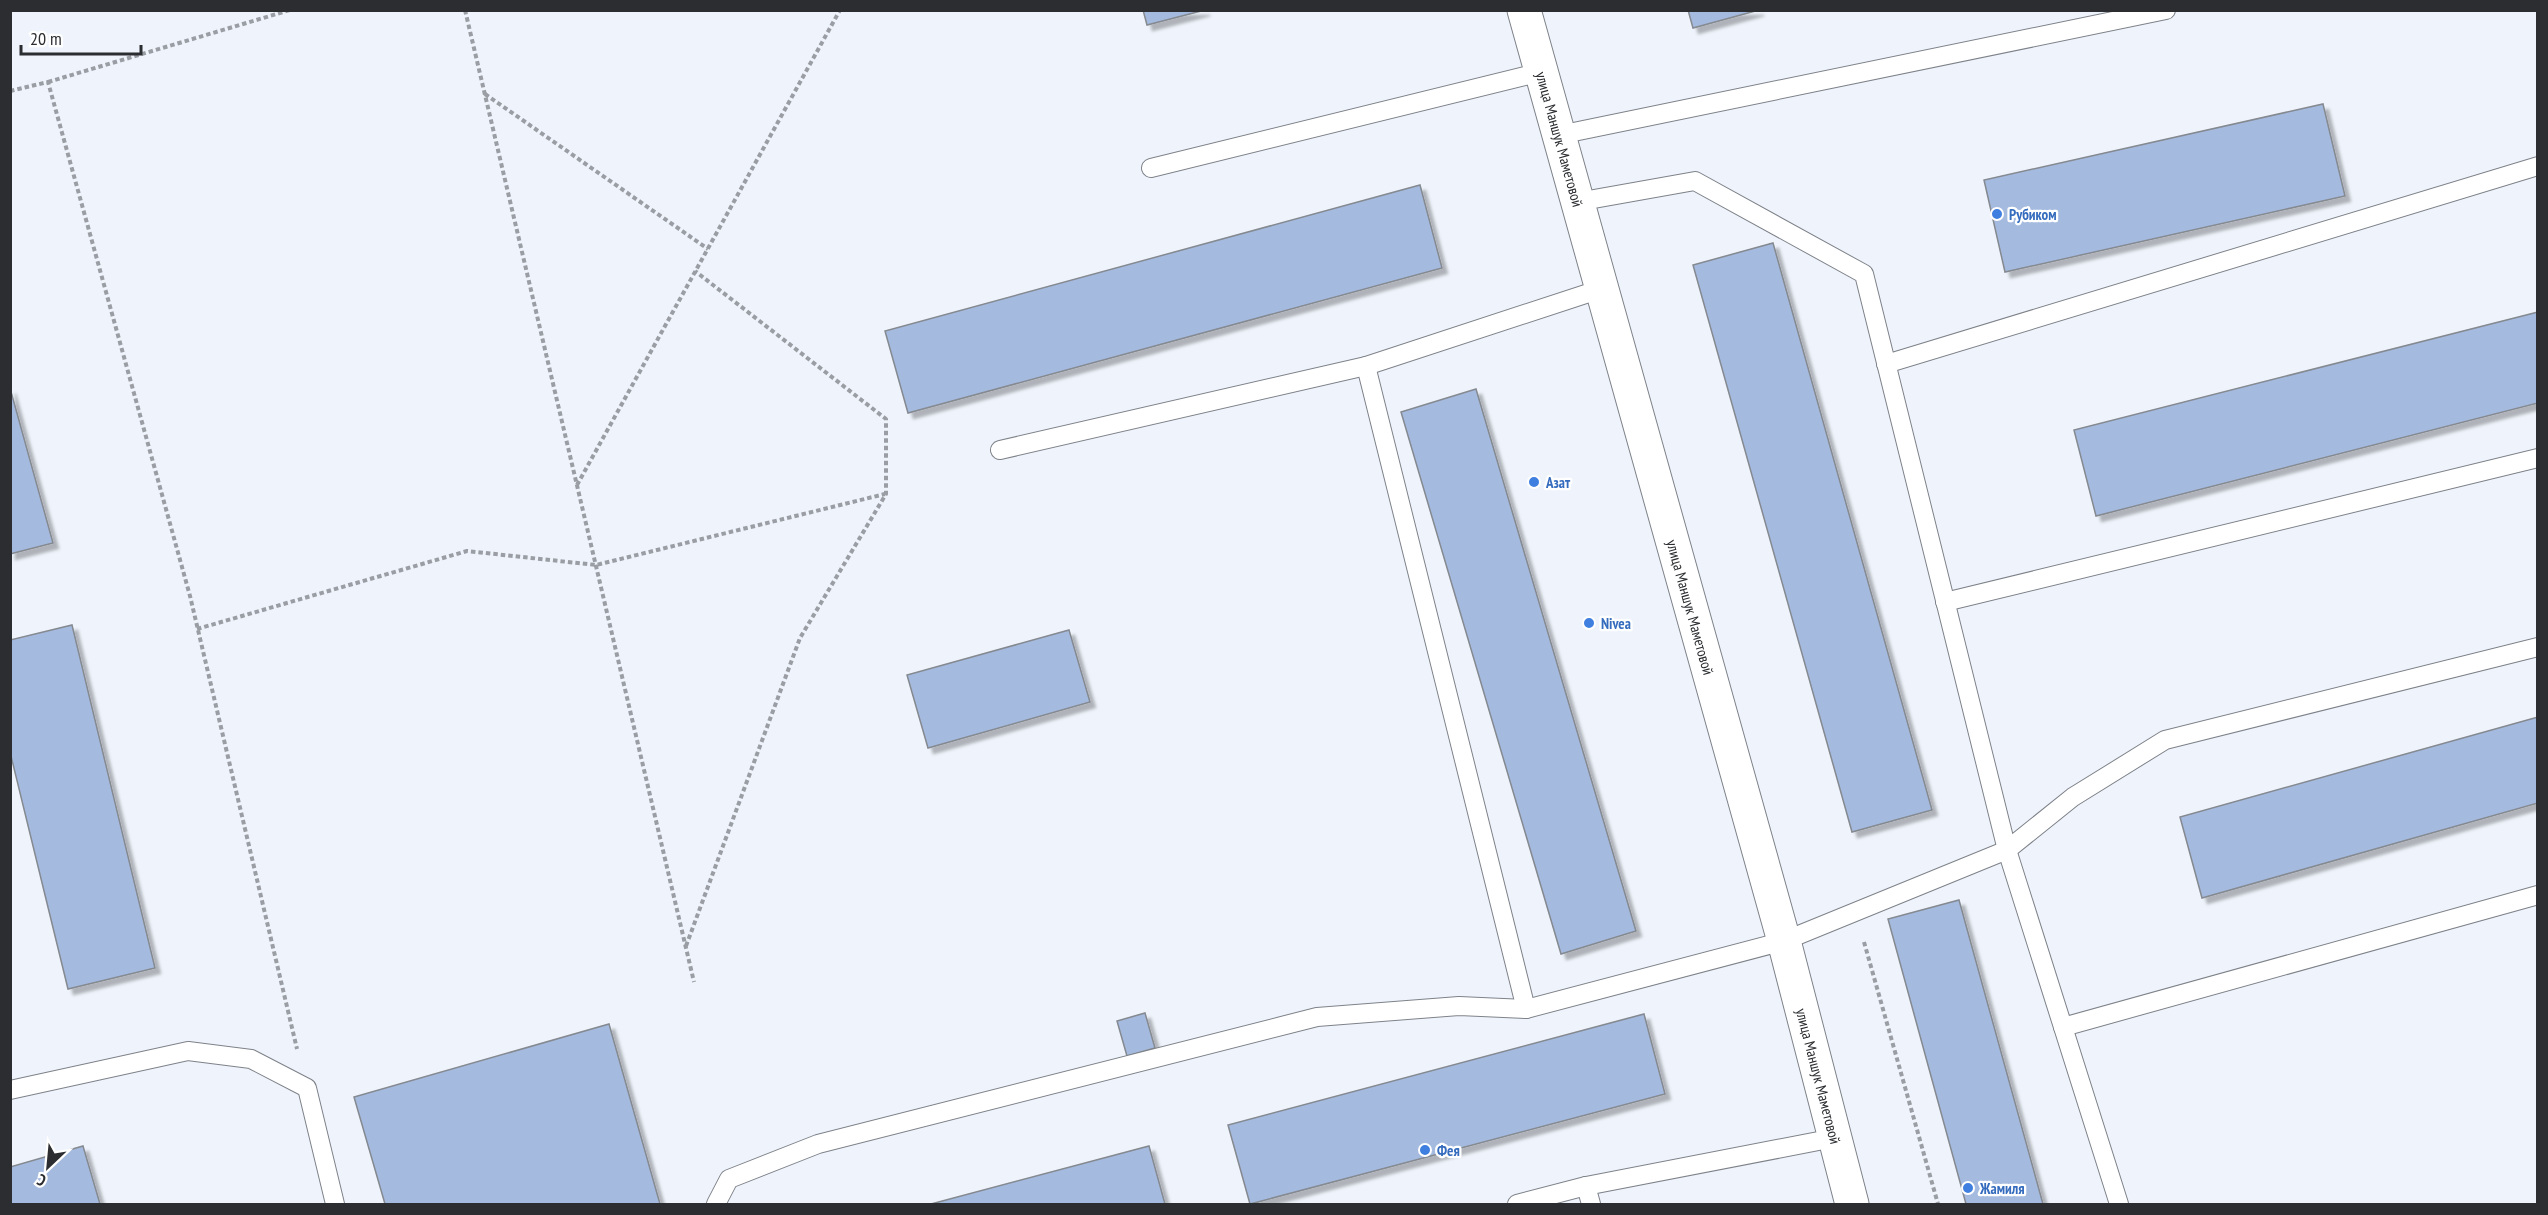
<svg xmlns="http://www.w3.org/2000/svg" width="2548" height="1215" viewBox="0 0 2548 1215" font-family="'PT Sans Narrow',sans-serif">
<defs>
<filter id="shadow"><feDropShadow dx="5.5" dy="5.5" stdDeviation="1.5" flood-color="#0004"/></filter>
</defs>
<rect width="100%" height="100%" fill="#eff4fc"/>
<g fill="#a4badf" stroke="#858990" stroke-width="1.5" filter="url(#shadow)">
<path d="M1143 10H1205L1147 25Z"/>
<path d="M1688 10H1759L1693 28Z"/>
<path d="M2323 104 2345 196 2005 272 1984 180Z"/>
<path d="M1420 185 1442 268 908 413 885 331Z"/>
<path d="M1773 243 1932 810 1852 832 1693 265Z"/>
<path d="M2538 312V403L2096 516 2074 430Z"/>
<path d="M10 388 53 543 10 554Z"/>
<path d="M1476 389 1636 931 1561 954 1401 412Z"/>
<path d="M72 625 155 968 68 989 10 752V640Z"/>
<path d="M1069 630 1090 702 928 748 907 675Z"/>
<path d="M2538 717V803L2202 898 2180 817Z"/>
<path d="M1959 900 2043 1204H1966L1888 919Z"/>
<path d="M1145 1013 1155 1048 1127 1056 1117 1021Z"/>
<path d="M1644 1014 1665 1094 1250 1204 1228 1125Z"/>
<path d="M609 1024 660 1204H385L354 1097Z"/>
<path d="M83 1146 100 1204H10V1167Z"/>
<path d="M1149 1146 1165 1204H931Z"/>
</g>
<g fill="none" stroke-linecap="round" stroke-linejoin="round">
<defs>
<g id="service">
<path d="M1559 135 2166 10"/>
<path d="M1151 168 1541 72"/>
<path d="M1577 202 1695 181 1864 274 2007 850 2119 1204"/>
<path d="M1886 364 2538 166"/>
<path d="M1000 450 1366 366"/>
<path d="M1945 602 2538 458"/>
<path d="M1526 1009 1366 366 1601 289"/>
<path d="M2063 1027 2538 895"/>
<path d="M10 1090 188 1051 251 1059 307 1088 335 1204"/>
<path d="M1586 1186 1591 1204"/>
<path d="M716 1204 729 1179 818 1144 1317 1017 1459 1006 1526 1009 1784 941 2007 850 2073 797 2165 740 2538 647"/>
<path d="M1517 1204 1586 1186 1834 1138"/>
</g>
<g id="minor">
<path id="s1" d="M1524 10 1784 941 1852 1204"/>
</g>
</defs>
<use href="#service" stroke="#7e8289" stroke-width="20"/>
<use href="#minor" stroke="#7e8289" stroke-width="35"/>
<g stroke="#9a9ea4" stroke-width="4" stroke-dasharray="4.5 3" stroke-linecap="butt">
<path d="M465 10 694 982"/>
<path d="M48 82 290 10"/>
<path d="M10 91 48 82 190 596 297 1049"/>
<path d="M485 94 708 249"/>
<path d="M577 485 840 10"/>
<path d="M197 629 467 551 596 565 885 494"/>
<path d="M1864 942 1938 1204"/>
<path d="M686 946 800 638 886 494V419L695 271"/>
</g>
<use href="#service" stroke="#fff" stroke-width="18"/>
<use href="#minor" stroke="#fff" stroke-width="33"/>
</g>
<g fill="#3f7fe0" stroke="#fff" stroke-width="2">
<circle cx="1997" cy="214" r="6"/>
<circle cx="1534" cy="482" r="6"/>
<circle cx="1589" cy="623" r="6"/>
<circle cx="1425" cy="1150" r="6"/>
<circle cx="1968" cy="1188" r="6"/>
</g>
<g text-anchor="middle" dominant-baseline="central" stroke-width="4.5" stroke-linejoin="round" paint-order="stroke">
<g font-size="15" fill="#2b2d30" stroke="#fff">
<text stroke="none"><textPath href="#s1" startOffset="134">улица Маншук Маметовой</textPath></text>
<text stroke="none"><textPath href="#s1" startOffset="620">улица Маншук Маметовой</textPath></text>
<text stroke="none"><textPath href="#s1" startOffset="1106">улица Маншук Маметовой</textPath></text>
</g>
<g font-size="15" font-weight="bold" fill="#366cbe" stroke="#fff" text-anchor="start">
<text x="2009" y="214">Рубиком</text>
<text x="1546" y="482">Азат</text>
<text x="1601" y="623">Nivea</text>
<text x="1437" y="1150">Фея</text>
<text x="1980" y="1188">Жамиля</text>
</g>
</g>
<rect width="2548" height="1215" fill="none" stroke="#2b2d30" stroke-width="24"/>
<g transform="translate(48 1167) rotate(206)" stroke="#ffffff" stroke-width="4.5" paint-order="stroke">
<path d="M0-4.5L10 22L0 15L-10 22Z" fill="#2b2d30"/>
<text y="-9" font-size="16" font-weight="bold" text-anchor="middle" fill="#2b2d30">С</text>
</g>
<path d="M21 45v9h120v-9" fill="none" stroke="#2b2d30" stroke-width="3"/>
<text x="30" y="45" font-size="18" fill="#2b2d30" stroke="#ffffff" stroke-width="4.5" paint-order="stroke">20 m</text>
</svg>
